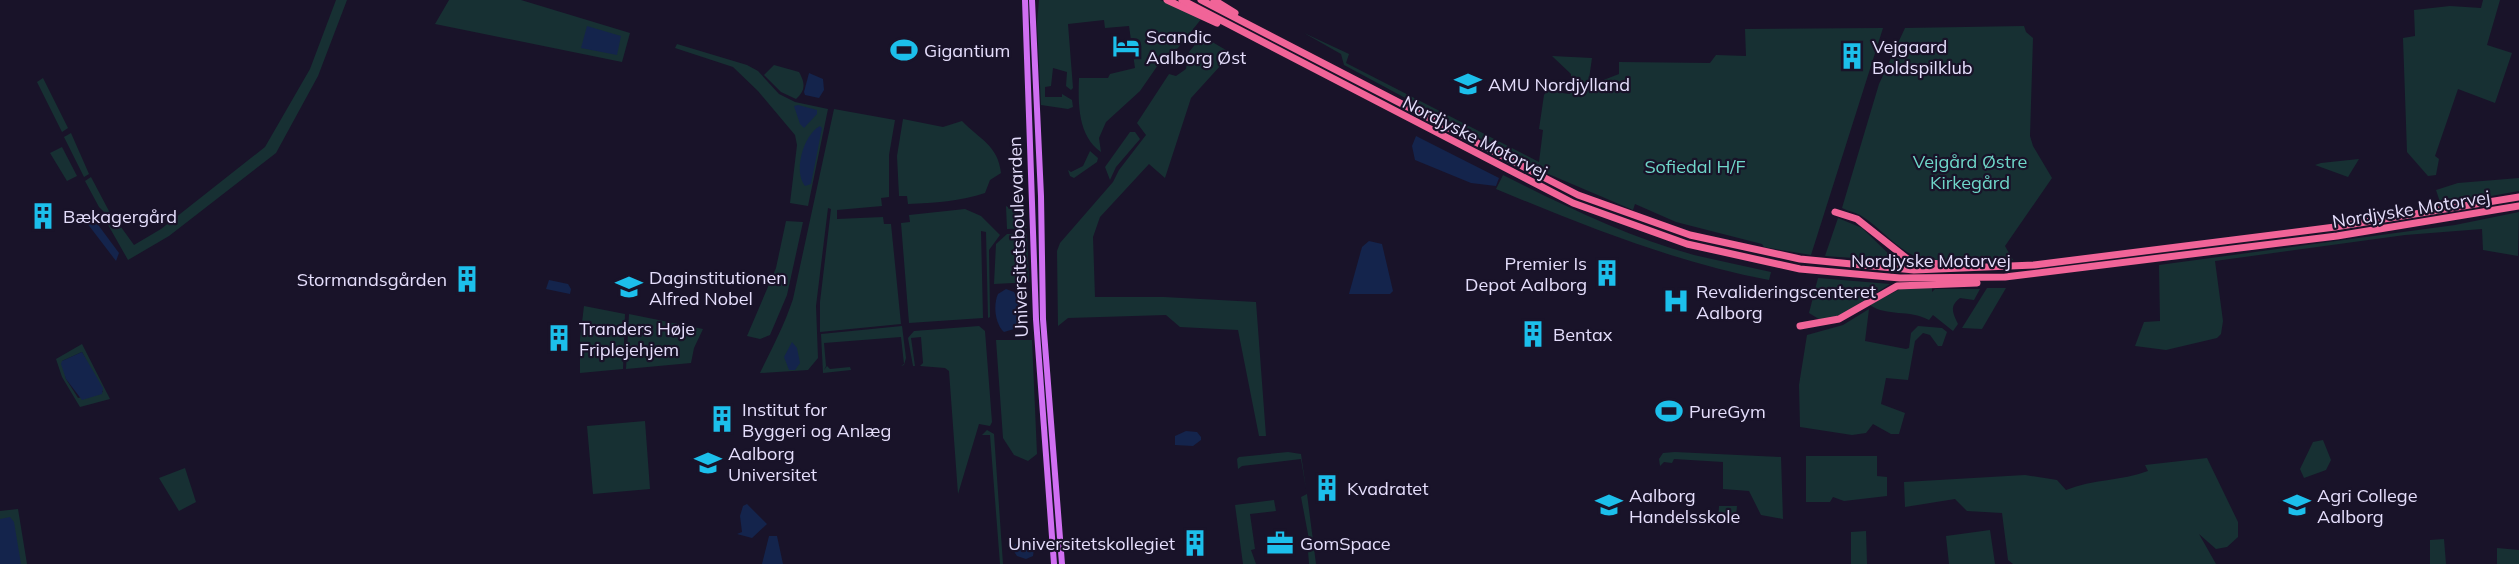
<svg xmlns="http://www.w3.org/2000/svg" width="2519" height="564" viewBox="0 0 2519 564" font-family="Mulish,sans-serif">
<rect width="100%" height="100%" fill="#191329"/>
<g fill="#173033" fill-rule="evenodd">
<path d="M336 0H347L318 76 276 153 169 236 128 260 107 223 113 216 134 245 161 229 265 147 310 69Z"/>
<path d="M449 0H521L630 33 622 62 435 24Z"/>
<path d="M1039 0H1160L1202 18 1165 64 1158 65 1140 91 1106 122 1099 138 1101 152C1078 136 1078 104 1079 78H1108L1110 74 1135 68 1129 26 1105 28 1104 20 1068 24 1073 88 1071 90 1066 86 1067 72 1053 68 1051 86 1045 87V97H1062V94L1072 100 1073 107 1068 109 1041 105 1037 22Z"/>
<path d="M2483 0H2500L2487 45 2512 53 2495 103 2458 89 2435 156 2439 159 2436 175 2428 176 2407 152 2403 38 2415 36 2414 10 2450 6 2481 8Z"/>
<path d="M2024 26 2026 32 2033 38 2030 136 2033 146 2052 178 2005 246 2013 260H1936L1933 257 1932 261C1902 258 1885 230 1860 215 1854 212 1848 211 1842 208L1879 84 1905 28Z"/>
<path d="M1883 28 1811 255 1764 247 1762 244 1676 222 1635 204 1633 210 1539 170 1344 65 1341 54 1304 33 1349 54 1346 63 1539 162 1543 130 1539 129 1544 95 1547 91 1570 94 1571 74 1552 56 1592 58 1588 86 1619 74V62L1710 63 1716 55 1746 56 1745 29Z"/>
<path d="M1202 36 1231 53 1227 64 1221 65 1191 98 1165 178 1149 164 1100 217 1093 237 1095 297H1164L1256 302 1266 436H1259L1238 330 1180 327 1166 315 1068 318 1058 326 1057 251 1060 243 1113 182 1119 170 1146 135 1137 123 1169 74 1176 76 1186 69 1189 52Z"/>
<path d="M677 44 747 65 758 71 779 94 795 102 828 109 808 206 790 203 797 145 795 135 758 91 733 67 675 48Z"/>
<path d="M774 65 799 72C805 83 806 90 796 99L781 92 764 75Z"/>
<path d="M43 78 68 128 62 132 37 82Z"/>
<path d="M834 109 895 120 889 155V197L881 198 882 206 837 210V219L883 217 884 224H891L901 324 820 332V302L831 209 828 208 816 306 818 358 808 370 760 373C772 348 784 326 793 299Z"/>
<path d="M903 119 943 127 962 121C979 139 998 145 1001 173L990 180 985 193C961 201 934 203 908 204L907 196H899L897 156Z"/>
<path d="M1130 132H1135L1140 139 1116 167 1110 180 1105 167Z"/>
<path d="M71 133 89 174 84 177 64 137Z"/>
<path d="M62 147 77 176 67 181 50 153Z"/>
<path d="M1090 151 1098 158 1097 162 1074 178 1070 176 1068 170 1071 172 1083 166Z"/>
<path d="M2359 159 2348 177 2315 165 2321 163Z"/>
<path d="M1503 175C1564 206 1628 237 1694 255 1719 261 1745 266 1771 272L1769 280C1674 262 1585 226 1496 189Z"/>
<path d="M91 177 110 213 107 215 99 207 85 181Z"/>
<path d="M2519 178V191L2441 205 2436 190 2458 183Z"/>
<path d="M1006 206 1016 212 1027 228 1007 229Z"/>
<path d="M965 209 981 216 1000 235 989 250 990 317 988 318 986 232 981 231 983 318 909 323 901 223 910 222 909 215Z"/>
<path d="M2519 212 2518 256 2483 250 2482 229 2405 235 2215 261 2223 321 2221 334 2217 338 2166 350 2135 346 2144 322 2160 321 2159 265 2455 225Z"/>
<path d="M1838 218 1862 228 1896 261 1825 256Z"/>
<path d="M786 221 803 222 787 295 770 335 760 339 747 336 776 268Z"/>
<path d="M1007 234H1027L1029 282 994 284 996 244Z"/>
<path d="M1818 278 1890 284 1841 315 1822 321 1809 313Z"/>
<path d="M1932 287V292L1935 289H1980L1974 300 1960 298C1949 306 1953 313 1958 324L1953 331 1933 315 1929 320C1909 309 1887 317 1870 305L1900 289Z"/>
<path d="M1987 288H2006L1982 329 1962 328Z"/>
<path d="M584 306 625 314 623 369 580 373V339Z"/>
<path d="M1869 309 1865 341 1906 349 1909 348 1911 333 1918 326 1942 328 1947 332 1942 346H1938L1930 335 1923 333 1915 341 1908 380 1886 378 1881 404 1905 413 1899 434H1891L1873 424 1866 433 1852 435 1800 427 1799 385 1807 335 1843 325Z"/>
<path d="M629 314 703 329 694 348 691 363 626 369Z"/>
<path d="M902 326 906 358 904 365 901 366 904 364 901 337 824 343 826 366 824 370 827 366 830 369 850 367 851 370 823 373 821 334Z"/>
<path d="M979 326 985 331 992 422 990 426 979 424 958 494 949 371 945 368 920 366 923 363 921 337 911 338 915 366H913L908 338 914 331Z"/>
<path d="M996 340H1032L1037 454 1028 461 1014 455 1003 438Z"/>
<path d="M82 344 110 399 80 407 62 377 56 359ZM82 352 103 392 78 398 66 379 62 361Z"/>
<path d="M645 421 650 489 593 494 587 426Z"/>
<path d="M987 430 994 434 1003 564H1000L990 435H982Z"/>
<path d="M2323 440 2331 460 2326 470 2304 478 2300 469 2313 442Z"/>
<path d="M1288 452 1301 454 1306 489 1301 459 1242 466 1238 469 1237 459 1239 457Z"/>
<path d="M1675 452 1781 457 1783 519 1761 515 1749 491 1723 489V462L1674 459 1672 463 1664 462 1660 466 1659 459 1663 453Z"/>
<path d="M1806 456H1877V476L1887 477V496L1844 501 1833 497 1830 502H1806Z"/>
<path d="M2207 458 2238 522V537L2227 547 2216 549 2199 534 2216 564H2013L2008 560 2002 513 1967 511 1955 499 1905 507 1904 482 2025 475 2057 480 2066 490C2093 479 2121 481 2148 471L2145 465Z"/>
<path d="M185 468 196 502 179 511 159 478Z"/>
<path d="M1307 494 1316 564H1309L1308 551 1311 550 1301 497Z"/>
<path d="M1274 500 1276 511 1250 514 1255 549 1251 550 1256 564H1243L1235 505Z"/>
<path d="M1719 506H1737L1735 525 1718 522Z"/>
<path d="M18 509 27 564H0V511Z"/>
<path d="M1990 530 1995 564H1949L1946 536Z"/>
<path d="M1866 531 1867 564H1851V532Z"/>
<path d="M2444 539 2446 564H2430V540Z"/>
<path d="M2497 548 2519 550V564H2497Z"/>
</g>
<g fill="#14244c">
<path d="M587 26 621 36 617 55 581 48Z"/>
<path d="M809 73 823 79 824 90 819 98 805 95 804 92Z"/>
<path d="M798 105 817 110V114L804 128 800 124 794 106Z"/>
<path d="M820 126 822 128 811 184 805 186C793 172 803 135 820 126Z"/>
<path d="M1416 136 1499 178 1496 186 1471 183 1415 160 1412 146Z"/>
<path d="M93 218 119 253 116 261 87 223 86 220Z"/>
<path d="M1369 241 1382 244 1393 291 1390 294H1349L1362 247Z"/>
<path d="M549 280 568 284 571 289 570 294 546 289Z"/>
<path d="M1006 289 1014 292C1020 303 1020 318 1014 329L1004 332C995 324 993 305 998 294Z"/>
<path d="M792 342 797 348 800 363 795 370H789L784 357Z"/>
<path d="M82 352 103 388 102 394 82 400 66 379 61 364 62 361Z"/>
<path d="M1186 431 1197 432 1201 437V440L1193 446 1175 445V436Z"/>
<path d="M747 504 767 524 752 538 737 534 742 532 740 516 743 506Z"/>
<path d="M10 517 14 522 21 564H0V519Z"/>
<path d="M769 536H777L783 564H762Z"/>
<path d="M1015 544 1032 546 1034 549 1033 556 1026 559 1017 556 1013 550Z"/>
</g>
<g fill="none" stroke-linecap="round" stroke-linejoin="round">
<g stroke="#d06ff2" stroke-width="6">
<path d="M1025 0 1036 319 1054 564"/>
<path d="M1032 0 1041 196 1043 319 1062 564"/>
</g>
<g stroke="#f16498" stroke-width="7">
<path d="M1167 0 1217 23"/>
<path d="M1182 0 1573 203 1687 244 1800 269 1900 278 2005 277 2337 236 2519 206"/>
<path d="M1201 0 1578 195 1690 235 1800 259 1914 270 2034 265 2335 227 2519 197"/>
<path d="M1214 0 1235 13"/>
<path d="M1835 212 1857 219 1910 261 1951 265"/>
<path d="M1800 326 1839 319 1897 286 1977 283"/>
</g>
</g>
<defs>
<symbol id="hotel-bare" viewBox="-9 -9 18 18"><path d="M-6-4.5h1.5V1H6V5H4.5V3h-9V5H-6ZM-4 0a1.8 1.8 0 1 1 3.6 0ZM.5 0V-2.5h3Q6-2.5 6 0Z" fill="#1cbfeb" stroke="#191329" stroke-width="2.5" paint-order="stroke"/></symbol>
<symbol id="stadium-bare" viewBox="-9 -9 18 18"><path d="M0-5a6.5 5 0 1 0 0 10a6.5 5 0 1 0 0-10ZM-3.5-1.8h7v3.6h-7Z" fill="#1cbfeb" stroke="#191329" stroke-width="2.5" paint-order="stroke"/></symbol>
<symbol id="building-bare" viewBox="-9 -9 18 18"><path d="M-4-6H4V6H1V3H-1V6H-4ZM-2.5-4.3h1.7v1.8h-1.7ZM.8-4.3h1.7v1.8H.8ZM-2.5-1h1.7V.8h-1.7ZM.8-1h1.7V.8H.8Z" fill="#1cbfeb" stroke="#191329" stroke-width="2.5" paint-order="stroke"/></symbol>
<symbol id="school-bare" viewBox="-9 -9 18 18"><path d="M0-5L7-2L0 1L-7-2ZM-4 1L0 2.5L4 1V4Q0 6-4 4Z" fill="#1cbfeb" stroke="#191329" stroke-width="2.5" paint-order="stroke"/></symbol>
<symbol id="hospital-bare" viewBox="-9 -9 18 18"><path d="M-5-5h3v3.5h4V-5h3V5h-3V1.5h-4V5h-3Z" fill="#1cbfeb" stroke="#191329" stroke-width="2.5" paint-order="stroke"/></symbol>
<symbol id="university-bare" viewBox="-9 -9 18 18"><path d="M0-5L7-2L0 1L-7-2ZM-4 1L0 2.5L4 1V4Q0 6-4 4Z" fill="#1cbfeb" stroke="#191329" stroke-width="2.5" paint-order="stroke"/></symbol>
<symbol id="office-bare" viewBox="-9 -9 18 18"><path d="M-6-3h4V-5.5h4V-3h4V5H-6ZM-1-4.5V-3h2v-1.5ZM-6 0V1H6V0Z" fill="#1cbfeb" stroke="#191329" stroke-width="2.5" paint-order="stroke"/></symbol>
</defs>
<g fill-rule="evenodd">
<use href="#hotel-bare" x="1107" y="27" width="38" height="38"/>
<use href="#stadium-bare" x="885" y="31" width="38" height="38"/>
<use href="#building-bare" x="1833" y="37" width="38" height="38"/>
<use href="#school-bare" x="1449" y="65" width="38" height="38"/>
<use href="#building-bare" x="24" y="197" width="38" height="38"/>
<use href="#building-bare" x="1588" y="254" width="38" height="38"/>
<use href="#building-bare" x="448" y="260" width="38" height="38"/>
<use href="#school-bare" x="610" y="268" width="38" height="38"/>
<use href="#hospital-bare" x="1657" y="282" width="38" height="38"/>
<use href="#building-bare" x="1514" y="315" width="38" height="38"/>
<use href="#building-bare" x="540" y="319" width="38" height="38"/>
<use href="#stadium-bare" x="1650" y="392" width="38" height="38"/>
<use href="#building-bare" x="703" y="400" width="38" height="38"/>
<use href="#university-bare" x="689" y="444" width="38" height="38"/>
<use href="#building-bare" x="1308" y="469" width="38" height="38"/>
<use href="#school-bare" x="1590" y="486" width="38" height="38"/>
<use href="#university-bare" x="2278" y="486" width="38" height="38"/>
<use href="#building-bare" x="1176" y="524" width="38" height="38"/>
<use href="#office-bare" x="1261" y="524" width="38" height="38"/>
</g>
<g text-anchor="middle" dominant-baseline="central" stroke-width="4.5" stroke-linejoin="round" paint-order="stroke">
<g font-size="18" fill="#e5defc" stroke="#191329" text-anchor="start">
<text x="1146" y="36">Scandic<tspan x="1146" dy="21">Aalborg Øst</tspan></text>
<text x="1872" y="46">Vejgaard<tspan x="1872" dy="21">Boldspilklub</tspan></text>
<text x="924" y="50">Gigantium</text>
<text x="1488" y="84">AMU Nordjylland</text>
<text x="63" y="216">Bækagergård</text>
<text x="1587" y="263" text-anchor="end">Premier Is<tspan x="1587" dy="21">Depot Aalborg</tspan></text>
<text x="649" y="277">Daginstitutionen<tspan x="649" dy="21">Alfred Nobel</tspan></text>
<text x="447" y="279" text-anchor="end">Stormandsgården</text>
<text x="1696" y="291">Revalideringscenteret<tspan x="1696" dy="21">Aalborg</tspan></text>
<text x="579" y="328">Tranders Høje<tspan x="579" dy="21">Friplejehjem</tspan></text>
<text x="1553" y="334">Bentax</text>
<text x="742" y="409">Institut for<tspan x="742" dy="21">Byggeri og Anlæg</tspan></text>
<text x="1689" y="411">PureGym</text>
<text x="728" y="453">Aalborg<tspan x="728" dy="21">Universitet</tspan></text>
<text x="1347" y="488">Kvadratet</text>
<text x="1629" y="495">Aalborg<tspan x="1629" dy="21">Handelsskole</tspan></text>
<text x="2317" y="495">Agri College<tspan x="2317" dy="21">Aalborg</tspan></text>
<text x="1175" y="543" text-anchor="end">Universitetskollegiet</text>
<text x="1300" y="543">GomSpace</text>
</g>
<g font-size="18" fill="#e5defc" stroke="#191329">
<text transform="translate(1475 137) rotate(27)">Nordjyske Motorvej</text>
<text transform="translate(2411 209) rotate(-9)">Nordjyske Motorvej</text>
<text transform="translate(1018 237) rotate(-92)">Universitetsboulevarden</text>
<text x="1931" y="260">Nordjyske Motorvej</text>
</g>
<g font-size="18" fill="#6fd7c9" stroke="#191329">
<text x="1970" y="161">Vejgård Østre<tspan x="1970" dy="21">Kirkegård</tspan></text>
<text x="1695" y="166">Sofiedal H/F</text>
</g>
</g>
</svg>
